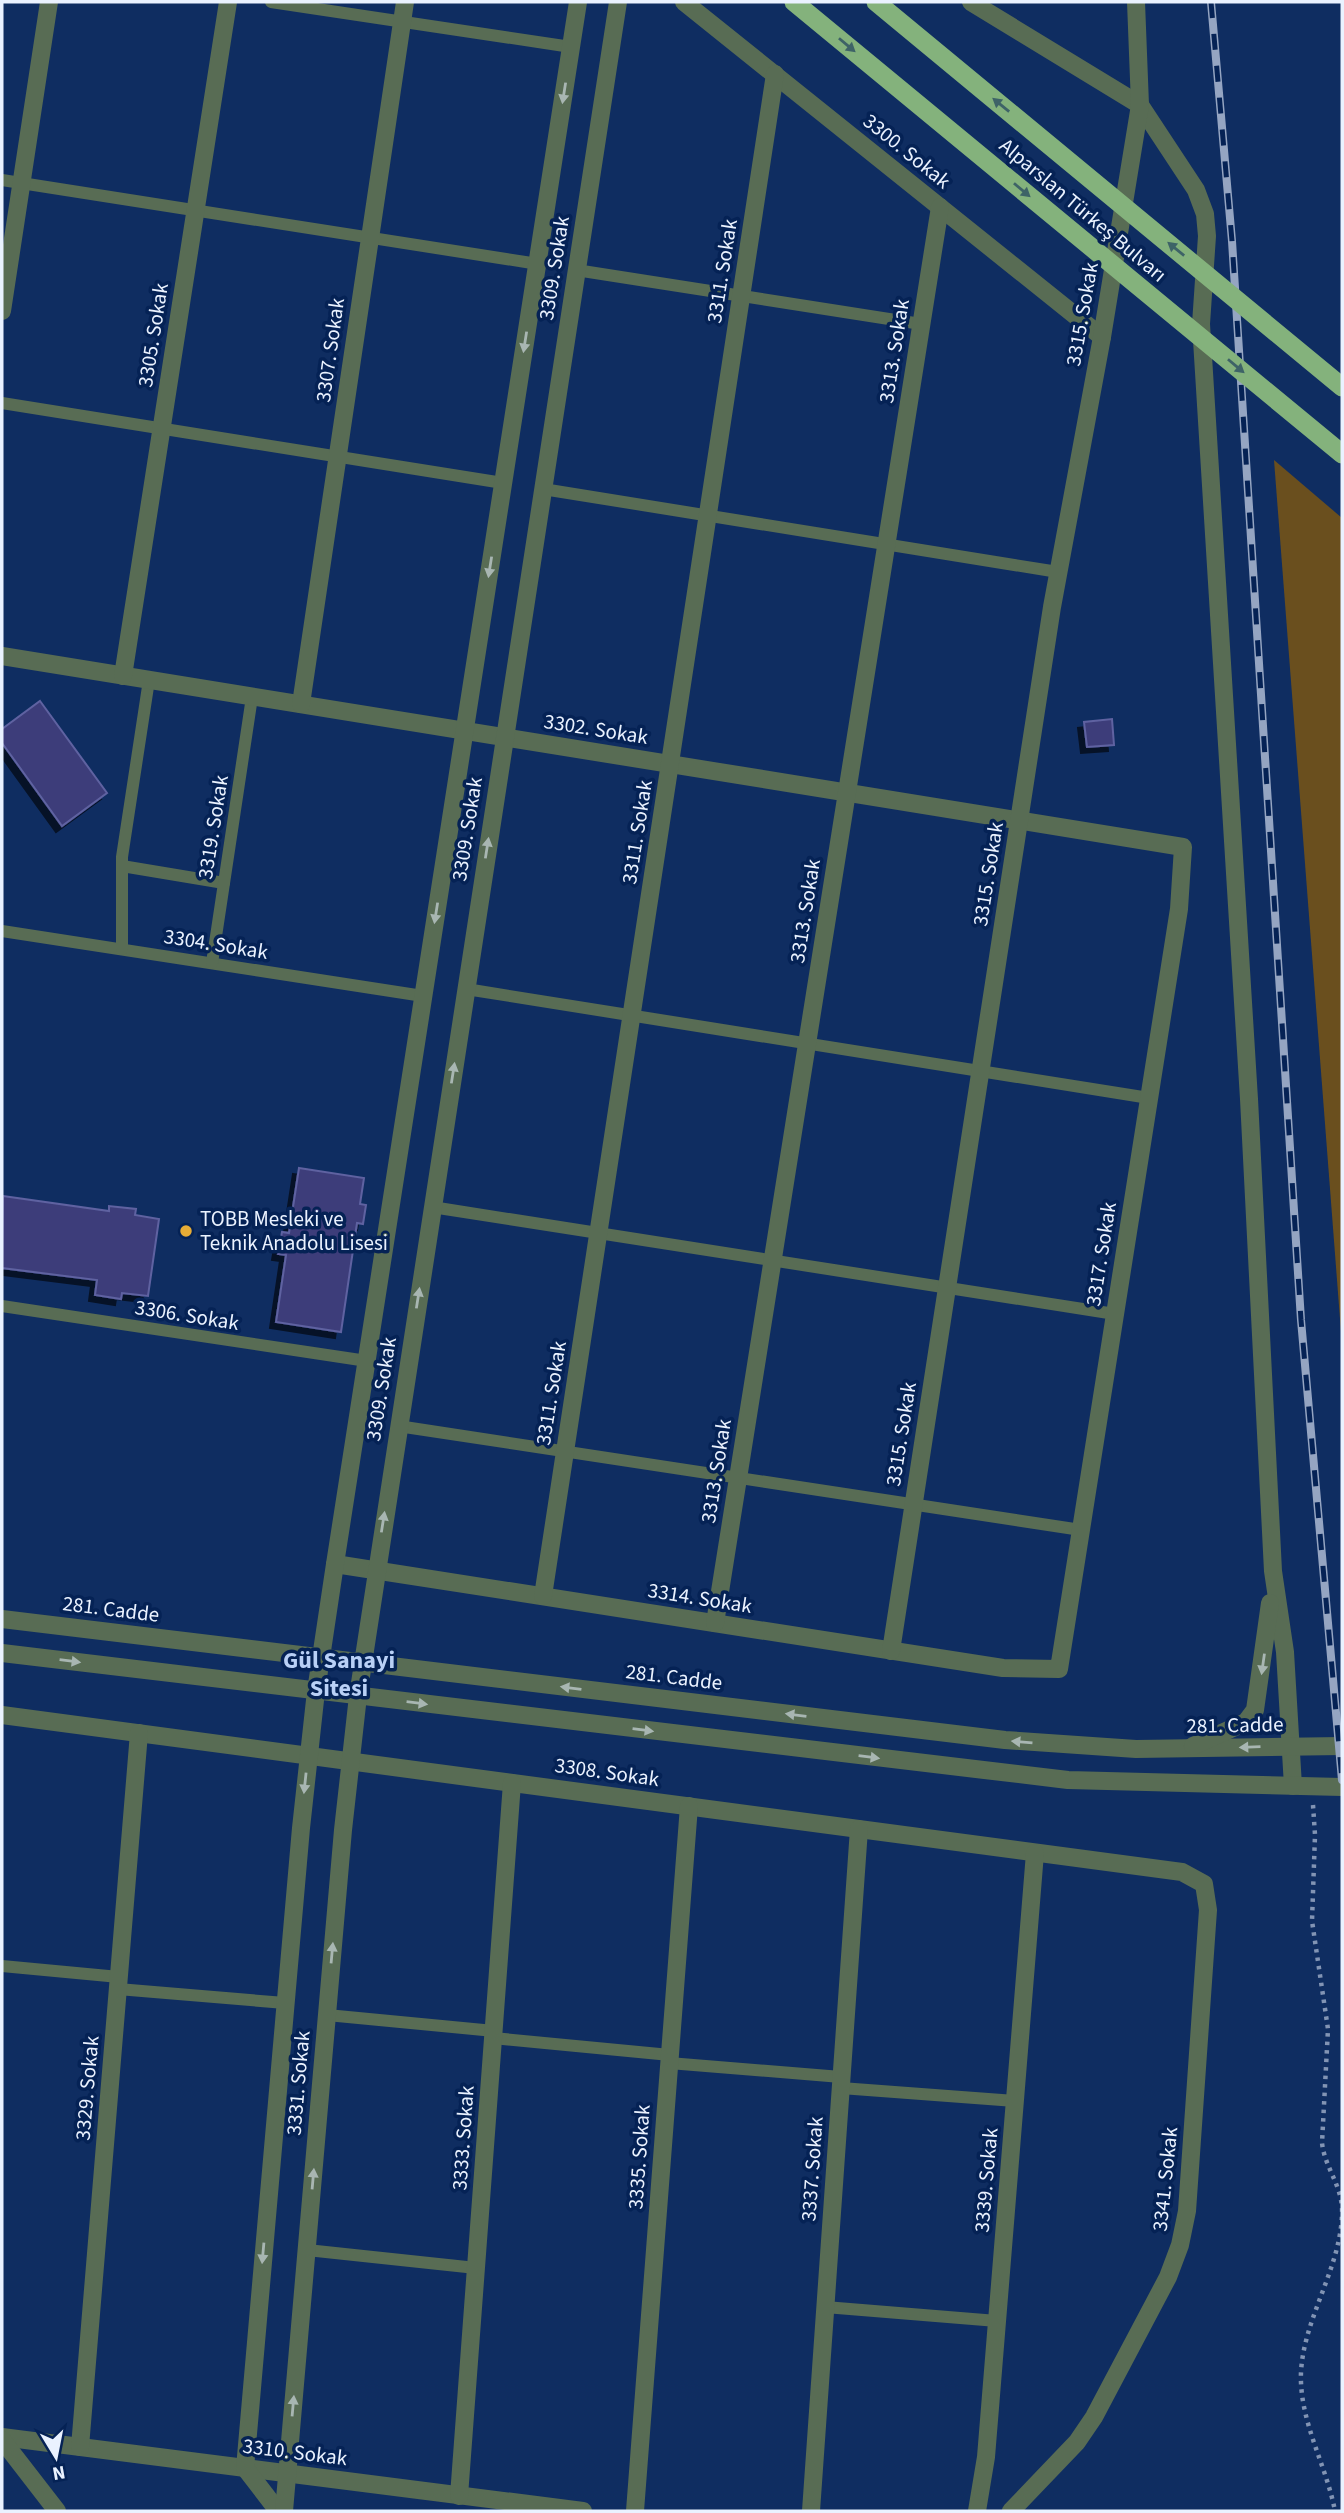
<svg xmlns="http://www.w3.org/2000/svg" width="1344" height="2513" viewBox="0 0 1344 2513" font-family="'Source Sans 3',sans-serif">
<defs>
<filter id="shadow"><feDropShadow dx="-6" dy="6" stdDeviation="0" flood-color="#0009"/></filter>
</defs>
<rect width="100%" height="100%" fill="#0f2d61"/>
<path fill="#6a4f1e" d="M1274 460 1342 518V1345Z"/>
<g fill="#3d3e7a" stroke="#5f62a1" stroke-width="2" filter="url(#shadow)">
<path d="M40 701 107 793 62 826 2 743V729Z"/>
<path d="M1112 719 1114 745 1087 747 1084 722Z"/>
<path d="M299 1168 364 1178 360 1204 366 1205 363 1224 357 1223 341 1332 276 1322 286 1255 278 1254 282 1232 289 1233Z"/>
<path d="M3 1196 109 1211V1206L136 1209 135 1215 159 1219 148 1296 122 1293 121 1299 95 1295 97 1280 2 1268Z"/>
</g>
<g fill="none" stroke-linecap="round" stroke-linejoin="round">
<path stroke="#8294b4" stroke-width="4.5" stroke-dasharray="3.5 5" stroke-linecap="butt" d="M1313 1805 1315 1835 1312 1921 1328 2029 1322 2143C1325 2169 1343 2186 1342 2213 1341 2268 1304 2317 1301 2372 1299 2421 1326 2464 1335 2511"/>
<g stroke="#586c54" stroke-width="12">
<path d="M271 2 571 47"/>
<path d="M2 180 538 264"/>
<path d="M576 270 921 324"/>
<path d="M2 403 503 483"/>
<path d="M543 489 1058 572"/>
<path d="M122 866 224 883"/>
<path d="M2 931 423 996"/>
<path d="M122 949V857L149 680"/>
<path d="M212 963 252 697"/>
<path d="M466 989 1149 1098"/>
<path d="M432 1207 1115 1314"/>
<path d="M2 1306 367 1361"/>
<path d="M398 1426 1081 1530"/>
<path d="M2 1966 119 1977"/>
<path d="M118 1989 285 2003"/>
<path d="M327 2015 494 2031"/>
<path d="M493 2038 670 2055"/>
<path d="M669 2063 841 2077"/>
<path d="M841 2088 1015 2101"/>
<path d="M307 2250 476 2268"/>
<path d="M825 2307 997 2321"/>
</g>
<g stroke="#586c54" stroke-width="18">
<path d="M684 2 1102 337"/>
<path d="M971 2 1140 105 1196 190 1205 214 1207 236 1201 324 1249 1099 1273 1571 1285 1652 1293 1786"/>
<path d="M2 311 49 2"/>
<path d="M2 656 1183 847 1179 909 1059 1669 1003 1668 335 1564"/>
<path d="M123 676 228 2"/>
<path d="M301 704 405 2"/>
<path d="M543 1596 775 74"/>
<path d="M2 1619 1005 1740 1136 1749 1342 1746"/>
<path d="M715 1623 940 207"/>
<path d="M891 1651 1052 607 1102 337 1140 105 1136 2"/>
<path d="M2 1653 1068 1780 1342 1787"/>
<path d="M2 1715 1182 1872 1204 1884 1208 1910 1187 2211 1180 2245 1168 2277 1094 2417 1077 2442 1011 2511"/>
<path d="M1193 1746 1246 1722 1255 1710 1270 1603"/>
<path d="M2 2437 583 2511"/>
<path d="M2 2440 57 2511"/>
<path d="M80 2447 139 1733"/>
<path d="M459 2496 512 1783"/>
<path d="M278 2511 245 2468 301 1828 316 1691 335 1564 578 2"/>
<path d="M284 2511 343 1830 358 1696 618 2"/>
<path d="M635 2511 689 1806"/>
<path d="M811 2511 859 1829"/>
<path d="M977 2511 986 2457 1035 1853"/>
</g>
<defs>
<path id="rail" d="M1211 2 1232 241 1301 1320 1342 1780"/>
</defs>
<use href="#rail" stroke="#95a5c2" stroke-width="8"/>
<use href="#rail" stroke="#052255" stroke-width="5" stroke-dasharray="16" stroke-linecap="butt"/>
<g stroke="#84b27c" stroke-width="19">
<path d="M794 2 1342 454"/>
<path d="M876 2 1342 387"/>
</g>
</g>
<defs><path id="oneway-solid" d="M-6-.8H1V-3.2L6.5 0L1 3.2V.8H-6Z" transform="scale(1.75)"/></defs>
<g fill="#3e6367">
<use href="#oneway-solid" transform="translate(847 45) rotate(40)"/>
<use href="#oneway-solid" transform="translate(1001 105) rotate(-141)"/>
<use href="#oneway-solid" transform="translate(1022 190) rotate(40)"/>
<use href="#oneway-solid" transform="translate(1176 249) rotate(-141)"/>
<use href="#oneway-solid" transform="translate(1236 366) rotate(40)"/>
</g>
<g fill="#a8b6b2">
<use href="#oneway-solid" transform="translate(564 93) rotate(99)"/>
<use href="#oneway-solid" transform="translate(525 342) rotate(99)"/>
<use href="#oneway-solid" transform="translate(490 567) rotate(99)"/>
<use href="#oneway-solid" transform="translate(487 848) rotate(-81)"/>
<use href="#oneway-solid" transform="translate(436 913) rotate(99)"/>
<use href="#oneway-solid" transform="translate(453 1073) rotate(-81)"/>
<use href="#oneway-solid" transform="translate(418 1298) rotate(-81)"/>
<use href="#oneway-solid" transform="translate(383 1522) rotate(-81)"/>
<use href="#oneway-solid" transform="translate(70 1661) rotate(7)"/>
<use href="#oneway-solid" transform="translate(1263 1664) rotate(98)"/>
<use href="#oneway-solid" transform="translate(571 1688) rotate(-173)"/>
<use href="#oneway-solid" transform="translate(417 1703) rotate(7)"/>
<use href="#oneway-solid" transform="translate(796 1715) rotate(-173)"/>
<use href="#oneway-solid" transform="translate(643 1730) rotate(7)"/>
<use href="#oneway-solid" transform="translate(1022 1742) rotate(-175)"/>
<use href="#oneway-solid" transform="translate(1250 1747) rotate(178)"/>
<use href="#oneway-solid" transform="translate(869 1757) rotate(7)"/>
<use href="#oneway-solid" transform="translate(305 1783) rotate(96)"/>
<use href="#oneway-solid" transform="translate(332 1953) rotate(-85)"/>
<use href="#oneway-solid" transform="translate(313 2179) rotate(-85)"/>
<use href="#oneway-solid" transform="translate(263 2253) rotate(95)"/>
<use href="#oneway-solid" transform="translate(293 2406) rotate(-85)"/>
</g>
<circle fill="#e7ac36" stroke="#052255" stroke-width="2.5" cx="186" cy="1231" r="7"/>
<g text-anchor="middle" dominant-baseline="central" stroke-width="7" stroke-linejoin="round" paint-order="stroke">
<g font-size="21" fill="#eaf2ff" stroke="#052255">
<text transform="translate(907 151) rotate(39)">3300. Sokak</text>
<text transform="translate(1083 210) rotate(40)">Alparslan Türkeş Bulvarı</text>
<text transform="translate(554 268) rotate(-81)">3309. Sokak</text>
<text transform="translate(722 271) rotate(-81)">3311. Sokak</text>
<text transform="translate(1082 314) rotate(-80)">3315. Sokak</text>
<text transform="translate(153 335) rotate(-81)">3305. Sokak</text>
<text transform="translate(330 350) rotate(-82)">3307. Sokak</text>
<text transform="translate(894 351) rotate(-81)">3313. Sokak</text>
<text transform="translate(596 729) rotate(9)">3302. Sokak</text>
<text transform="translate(213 827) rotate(-81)">3319. Sokak</text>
<text transform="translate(467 829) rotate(-81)">3309. Sokak</text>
<text transform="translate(637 832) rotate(-81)">3311. Sokak</text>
<text transform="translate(988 874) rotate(-81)">3315. Sokak</text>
<text transform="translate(805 911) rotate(-81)">3313. Sokak</text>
<text transform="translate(216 944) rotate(9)">3304. Sokak</text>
<text transform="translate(1101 1254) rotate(-81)">3317. Sokak</text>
<text transform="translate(187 1315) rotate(9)">3306. Sokak</text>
<text transform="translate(381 1389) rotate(-81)">3309. Sokak</text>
<text transform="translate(551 1393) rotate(-81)">3311. Sokak</text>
<text transform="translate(901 1434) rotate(-81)">3315. Sokak</text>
<text transform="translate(716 1471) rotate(-81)">3313. Sokak</text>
<text transform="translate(700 1598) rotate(9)">3314. Sokak</text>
<text transform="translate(111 1609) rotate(7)">281. Cadde</text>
<text transform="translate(674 1677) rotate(7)">281. Cadde</text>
<text transform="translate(1235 1725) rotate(-1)">281. Cadde</text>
<text transform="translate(607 1772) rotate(8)">3308. Sokak</text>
<text transform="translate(298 2083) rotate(-85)">3331. Sokak</text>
<text transform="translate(87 2088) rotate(-85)">3329. Sokak</text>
<text transform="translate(463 2138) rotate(-86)">3333. Sokak</text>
<text transform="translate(639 2157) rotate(-86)">3335. Sokak</text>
<text transform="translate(812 2169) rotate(-86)">3337. Sokak</text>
<text transform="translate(1165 2179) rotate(-84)">3341. Sokak</text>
<text transform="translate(986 2180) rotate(-85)">3339. Sokak</text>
<text transform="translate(295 2452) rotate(7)">3310. Sokak</text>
</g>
<g font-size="21" fill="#eaf2ff" stroke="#052255" text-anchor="start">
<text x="200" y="1219">TOBB Mesleki ve<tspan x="200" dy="24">Teknik Anadolu Lisesi</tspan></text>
</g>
<g font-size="24" font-weight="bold" fill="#b9d0f6" stroke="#052255">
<text x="339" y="1660">Gül Sanayi<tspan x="339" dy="28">Sitesi</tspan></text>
</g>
</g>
<rect width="1344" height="2513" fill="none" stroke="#eaf2ff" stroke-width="7"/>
<g transform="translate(56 2457) rotate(170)" stroke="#052255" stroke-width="5" paint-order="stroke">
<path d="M0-5L12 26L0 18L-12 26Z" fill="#eaf2ff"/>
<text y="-10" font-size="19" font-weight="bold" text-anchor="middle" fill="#eaf2ff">N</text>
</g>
</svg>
